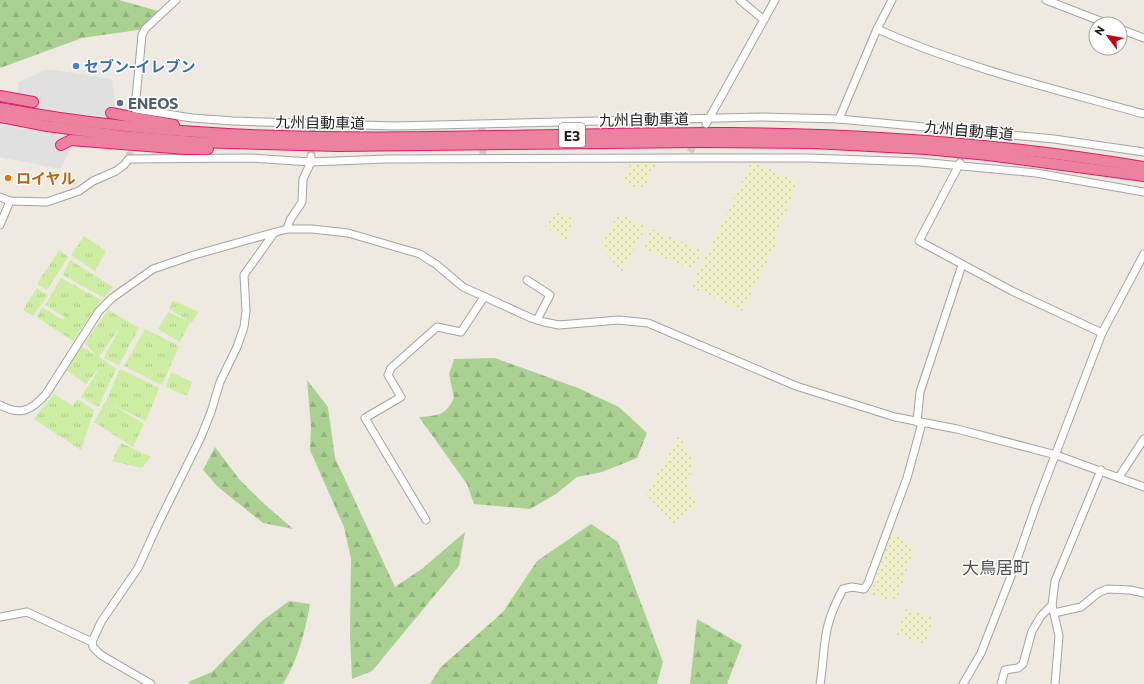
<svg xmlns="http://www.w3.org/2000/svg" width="1144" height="684" viewBox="0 0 1144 684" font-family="Commissioner,'Noto Sans JP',sans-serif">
<defs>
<pattern id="farmland-dots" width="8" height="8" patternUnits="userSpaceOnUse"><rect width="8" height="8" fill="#efefca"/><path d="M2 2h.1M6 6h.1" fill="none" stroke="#ccccad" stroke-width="1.8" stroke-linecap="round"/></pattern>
<pattern id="grass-tufts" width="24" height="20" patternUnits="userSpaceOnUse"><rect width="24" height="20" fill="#cdeda2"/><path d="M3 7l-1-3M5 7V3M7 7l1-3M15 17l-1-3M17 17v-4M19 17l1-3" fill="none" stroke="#afcb8b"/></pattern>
<pattern id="forest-firs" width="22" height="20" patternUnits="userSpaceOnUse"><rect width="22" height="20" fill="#aad192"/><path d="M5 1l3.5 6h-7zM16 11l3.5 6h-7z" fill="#92b37d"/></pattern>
</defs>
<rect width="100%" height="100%" fill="#eee9e1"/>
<g fill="url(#farmland-dots)">
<path d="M659 159 642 191 622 180 633 160Z"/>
<path d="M752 161 798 182 776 235 778 240 742 311 691 287Z"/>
<path d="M557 210 574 220 566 241 546 227Z"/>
<path d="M619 213 646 227 622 272 600 246Z"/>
<path d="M652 229 703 251 693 271 642 247Z"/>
<path d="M679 435 693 462 687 486 698 504 674 525 646 494Z"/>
<path d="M890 535 906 539 887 600 871 594Z"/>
<path d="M906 544 914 547 897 601 889 598Z"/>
<path d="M906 609 934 617 925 644 897 635Z"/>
</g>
<g fill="url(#grass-tufts)">
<path d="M84 236 106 251 95 271 71 255Z"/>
<path d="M59 250 68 257 47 290 37 284Z"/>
<path d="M70 260 113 287 104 298 63 275Z"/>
<path d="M61 278 101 300 73 341 37 317 42 307 63 320 65 317 45 305Z"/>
<path d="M37 288 48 295 33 316 23 310Z"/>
<path d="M173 300 198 312 192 323 190 322 180 342 158 329 168 312 189 321 169 309Z"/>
<path d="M108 310 139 328 119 365 104 358 122 324 99 357 116 369 98 407 81 397 101 366 86 384 66 370 81 346 97 356 85 343Z"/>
<path d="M145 329 179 346 162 385 124 366Z"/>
<path d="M120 369 159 388 146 421 111 404 144 424 133 447 94 422 106 401Z"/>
<path d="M171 372 192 382 187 396 166 387Z"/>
<path d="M54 394 73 406 77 399 94 410 81 450 34 419Z"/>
<path d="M121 443 151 457 142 468 112 461Z"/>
</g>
<g fill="url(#forest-firs)">
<path d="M0 0H119L162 12 145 29 82 38 0 68Z"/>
<path d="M495 358 578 388 619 407 647 433 637 458 602 472 577 477 556 494 530 509 474 504 467 484 419 417C439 415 444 417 454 398L449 374 454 359Z"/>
<path d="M307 380 328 407 335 458 395 587 423 568 465 532 459 566 372 671 352 679 350 636 351 559 344 527 310 450 311 426Z"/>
<path d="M215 447 239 479 262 502 293 529 263 523 218 487 203 470Z"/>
<path d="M591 524 618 542 663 662 657 684H430L440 668 503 612 537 561Z"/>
<path d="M289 601 310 604C305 632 298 660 283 684H191L188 682 212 672 262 621Z"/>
<path d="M697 619 742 645 727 684H690Z"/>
</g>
<g fill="#e0e0e0">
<path d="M47 69 112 79 116 118 15 106 19 82Z"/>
<path d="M0 125 77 138 60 169 0 157Z"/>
</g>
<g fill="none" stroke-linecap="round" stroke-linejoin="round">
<g stroke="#cecac3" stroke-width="7" stroke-dasharray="7 3.5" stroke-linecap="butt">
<path d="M482 128 483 154"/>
<path d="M690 152 706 124"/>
<path d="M311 156 312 128"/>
<path d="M129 159 131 141"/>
<path d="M960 161 964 134"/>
</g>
<defs>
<g id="minor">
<path d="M176 0 145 29 142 35 135 109 192 118 233 121 395 126 761 117 839 119 1054 139 1144 152"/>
<path d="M740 0 764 20"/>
<path d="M1046 0 1108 24"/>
<path d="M877 29C962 67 1054 89 1144 114"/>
<path d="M1120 29 1144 38"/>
<path d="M839 119 877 29 892 0"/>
<path d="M706 124 775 0"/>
<path d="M960 163 919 241 1012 291 1102 333"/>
<path d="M0 197 10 201 47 202 79 191 93 181 116 171 124 165 129 159 251 158 311 162 386 159 688 158H809L920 162 1036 173 1144 192"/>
<path d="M0 225 10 201"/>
<path d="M287 229 290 220 302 202 303 179 311 162V156"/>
<path d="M527 280 550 295 537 320"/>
<path d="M0 405C20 416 31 411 46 394L99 311 112 298 153 269 194 255 287 229H312L348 233 420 254 437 265 463 287 531 318 544 322 559 325 619 320 648 323 796 386 895 417 957 429 1056 455 1144 487"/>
<path d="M917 422 920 392 962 265"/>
<path d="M1119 477 1144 439"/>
<path d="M426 520 365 418 401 397 388 375 391 368 437 327 461 332 484 297"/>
<path d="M1054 613 1081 607 1098 593 1107 589 1130 590 1144 593"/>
<path d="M0 617 27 612 92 642"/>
<path d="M151 684 101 655 93 647 92 642 101 622 138 568 158 524 201 437 211 412 220 382 237 347 244 327 246 311 244 275 274 233"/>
<path d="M820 684C823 668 823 651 826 635 828 620 836 602 843 589L852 587 864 589 868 583 907 478 922 423"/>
<path d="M963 684 981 653 1013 571 1036 505 1102 333 1144 254"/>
<path d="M1001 684 1005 670 1018 668 1023 664 1032 631 1041 616 1052 605"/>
<path d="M1055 684 1059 636 1052 605 1055 581 1101 470"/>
</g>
<g id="highway">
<path d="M0 96 33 102"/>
<path d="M0 108C241 154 487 132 731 133 869 134 1007 144 1144 167"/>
<path d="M111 113 174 125"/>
<path d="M0 117 47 126 122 136 196 142 338 146 700 142 813 143 926 149 988 155 1144 176"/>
<path d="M61 145 71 140 185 149H208"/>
</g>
</defs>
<use href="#minor" stroke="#a3a3a3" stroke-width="9"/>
<use href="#highway" stroke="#e3176e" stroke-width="12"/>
<use href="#minor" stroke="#fff" stroke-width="7"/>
<use href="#highway" stroke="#ec829f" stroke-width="10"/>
</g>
<circle fill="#3f7fe0" stroke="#fff" stroke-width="1.5" cx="76" cy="66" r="4"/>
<circle fill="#5c6f8a" stroke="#fff" stroke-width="1.5" cx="120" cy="103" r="4"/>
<circle fill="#e8710a" stroke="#fff" stroke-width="1.5" cx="8" cy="178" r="4"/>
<g text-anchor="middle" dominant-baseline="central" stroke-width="3" stroke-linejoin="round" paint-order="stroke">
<rect fill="#fff" stroke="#606060" stroke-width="1" x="559" y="123" width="26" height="24" rx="3"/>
<g font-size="14" font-weight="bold" fill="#1c1c1c">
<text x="572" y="135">E3</text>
</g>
<g font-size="15" font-weight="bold" fill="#366cbe" stroke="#fff" text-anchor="start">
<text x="84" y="66">セブン-イレブン</text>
</g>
<g font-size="15" font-weight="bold" fill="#4e5e75" stroke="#fff" text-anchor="start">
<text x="128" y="103">ENEOS</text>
</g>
<g font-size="15" fill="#1c1c1c" stroke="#fff">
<text transform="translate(644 119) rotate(-1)">九州自動車道</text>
<text transform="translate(320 122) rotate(1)">九州自動車道</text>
<text transform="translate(969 130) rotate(5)">九州自動車道</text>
</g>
<g font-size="15" font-weight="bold" fill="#c56008" stroke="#fff" text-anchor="start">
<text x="16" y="178">ロイヤル</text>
</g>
<g font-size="17" fill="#4f4f4f" stroke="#fff">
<text x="996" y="567">大鳥居町</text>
</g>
</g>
<g transform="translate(1108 36) rotate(302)"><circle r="19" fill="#ffffff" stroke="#a4a4a4"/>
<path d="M0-3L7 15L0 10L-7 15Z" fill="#c80011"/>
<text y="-6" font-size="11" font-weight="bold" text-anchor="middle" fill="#1c1c1c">N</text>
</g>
</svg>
